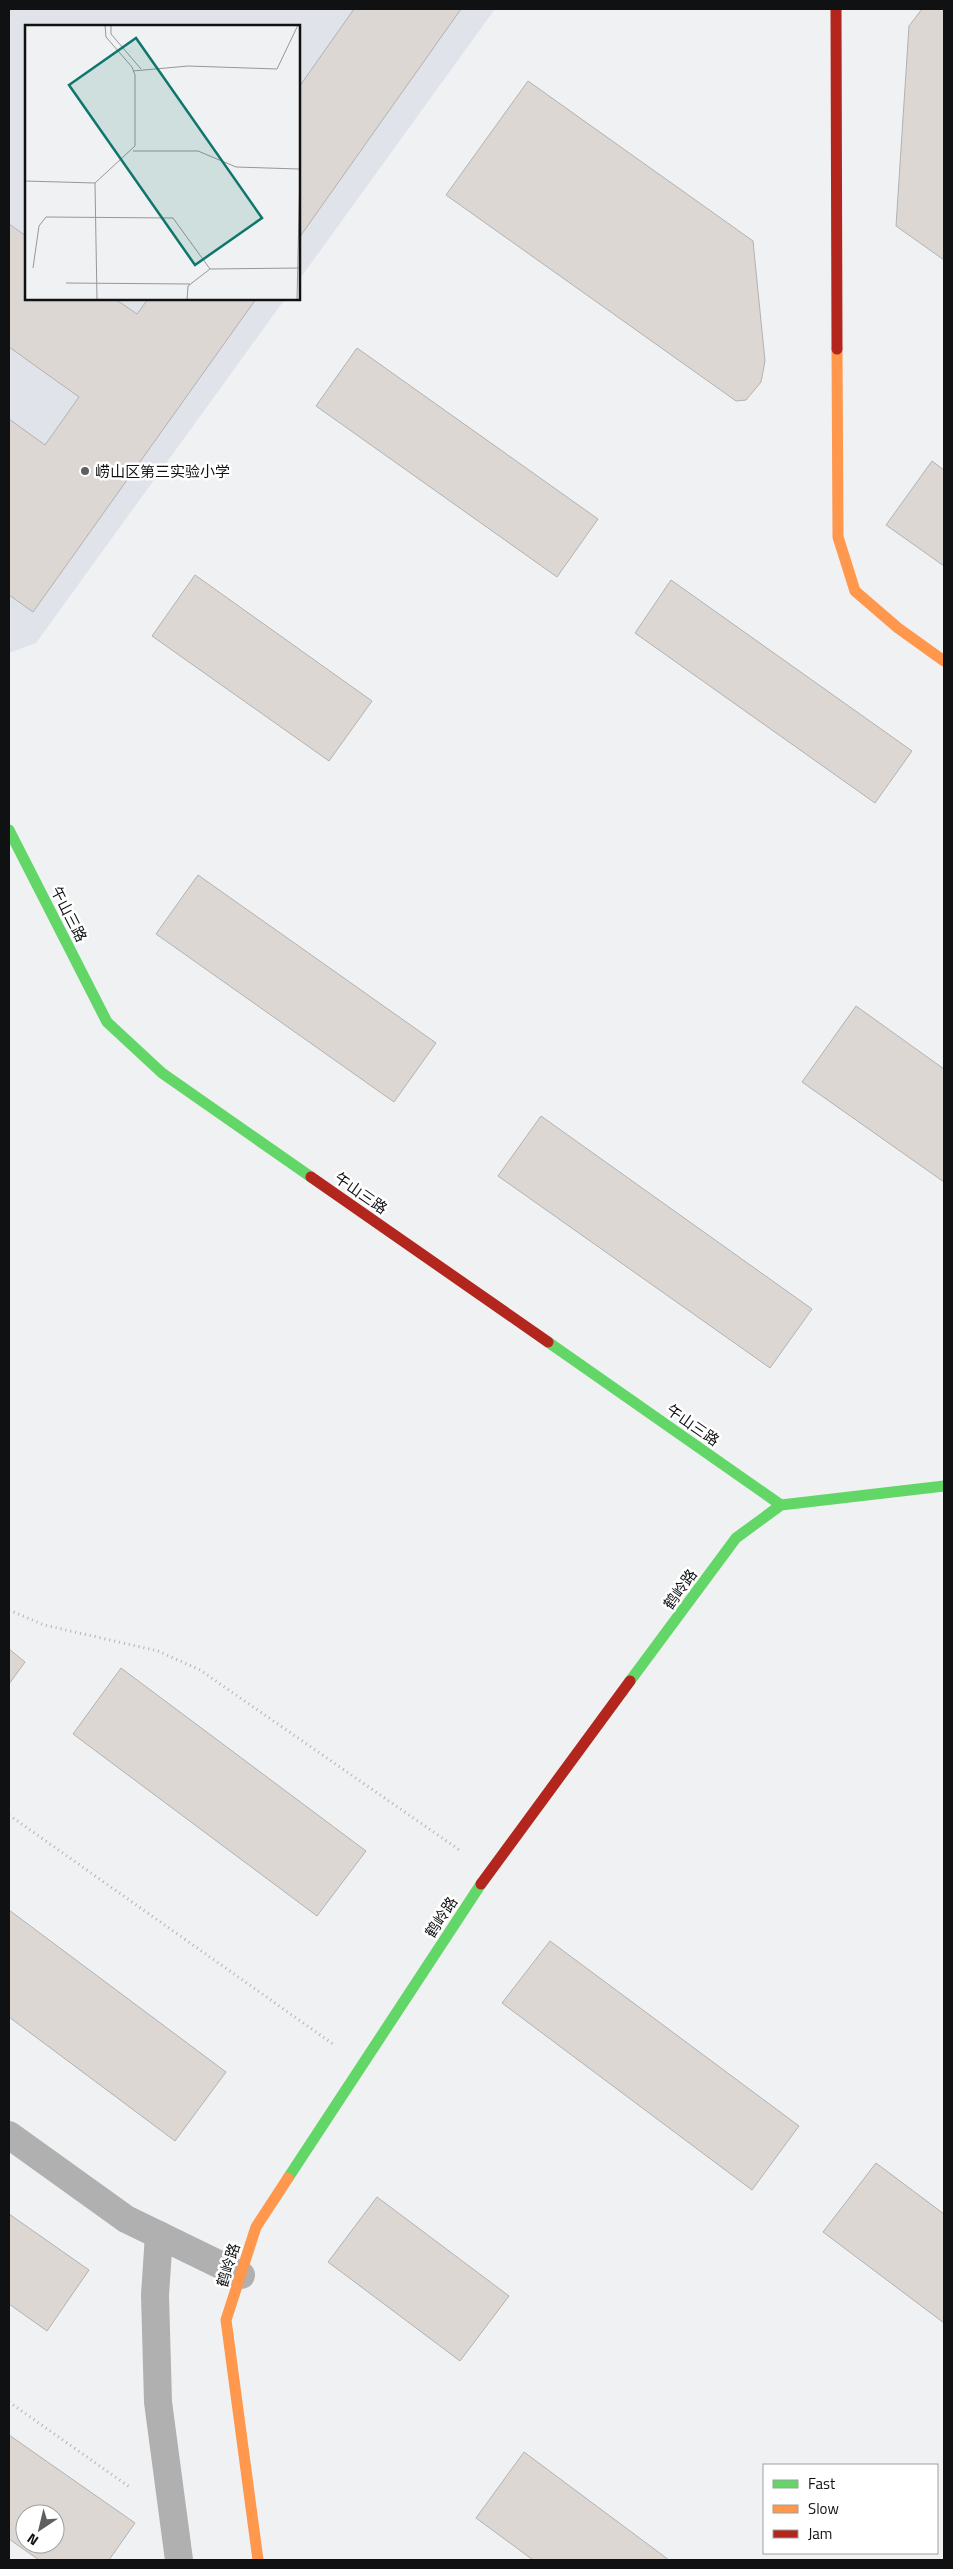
<svg xmlns="http://www.w3.org/2000/svg" width="953" height="2569" viewBox="0 0 953 2569" font-family="'Titillium Web','Noto Sans SC',sans-serif">
<rect width="100%" height="100%" fill="#f0f1f3"/>
<path fill="#e1e3ea" d="M9 9H495L299 280V26H26V299H285L36 643 9 653Z"/>
<g fill="#ddd7d3" stroke="#b2b2b3" fill-rule="evenodd">
<path d="M354 9H461L299 238V87Z"/>
<path d="M922 9H944V260L896 226 909 26Z"/>
<path d="M528 81 753 241 765 361 761 382 746 400 736 401 446 195Z"/>
<path d="M9 224 26 236V299H115L137 314 148 299H256L33 612 9 595V419L45 445 79 397 9 347Z"/>
<path d="M357 348 598 519 557 577 316 406Z"/>
<path d="M932 461 944 470V566L886 525Z"/>
<path d="M195 575 372 701 329 761 152 636Z"/>
<path d="M671 580 912 751 875 803 635 633Z"/>
<path d="M198 875 436 1043 394 1102 156 934Z"/>
<path d="M856 1006 944 1069V1182L802 1082Z"/>
<path d="M541 1116 812 1309 770 1368 498 1176Z"/>
<path d="M9 1649 25 1662 9 1684Z"/>
<path d="M121 1668 366 1851 317 1916 73 1734Z"/>
<path d="M9 1910 226 2072 175 2141 9 2017Z"/>
<path d="M550 1941 799 2126 752 2190 502 2003Z"/>
<path d="M876 2163 944 2214V2323L823 2232Z"/>
<path d="M377 2197 509 2296 460 2361 328 2262Z"/>
<path d="M9 2214 89 2270 47 2331 9 2304Z"/>
<path d="M9 2435 135 2523 109 2560H39L9 2539ZM25 2514H55V2544H25Z"/>
<path d="M524 2452 669 2560H533L476 2518Z"/>
</g>
<g fill="none" stroke-linecap="round" stroke-linejoin="round">
<g stroke="#b2b2b2" stroke-width="3" stroke-dasharray="1 4" stroke-linecap="butt">
<path d="M9 1610 44 1625 158 1651 200 1670 461 1851"/>
<path d="M9 1815 333 2044"/>
<path d="M9 2402 131 2488"/>
</g>
<g stroke="#afb0af" stroke-width="28">
<path d="M9 2135 126 2219 241 2275"/>
<path d="M159 2235 155 2295 158 2402 179 2560"/>
</g>
<g stroke="#63d668" stroke-width="11">
<path d="M9 830 107 1022 162 1073 311 1177"/>
<path d="M548 1342 781 1505"/>
<path d="M630 1681 736 1538 781 1505 944 1486"/>
<path d="M288 2178 481 1884"/>
</g>
<g stroke="#ff974d" stroke-width="11">
<path d="M837 349 838 537 855 591 898 628 944 661"/>
<path d="M258 2560 226 2320 256 2227 288 2178"/>
</g>
<g stroke="#b3261e" stroke-width="11">
<path d="M836 9 837 349"/>
<path d="M311 1177 548 1342"/>
<path d="M481 1884 630 1681"/>
</g>
</g>
<circle fill="#5e5f61" stroke="#fff" stroke-width="2" cx="85" cy="471" r="5"/>
<g text-anchor="middle" dominant-baseline="central" stroke-width="5" stroke-linejoin="round" paint-order="stroke">
<g font-size="15" fill="#101112" stroke="#fff" text-anchor="start">
<text x="95" y="471">崂山区第三实验小学</text>
</g>
<g font-size="15" fill="#101112" stroke="#fff">
<text transform="translate(69 914) rotate(63)">午山三路</text>
<text transform="translate(361 1193) rotate(35)">午山三路</text>
<text transform="translate(693 1425) rotate(35)">午山三路</text>
<text transform="translate(680 1589) rotate(-54)">鹤岭路</text>
<text transform="translate(441 1917) rotate(-57)">鹤岭路</text>
<text transform="translate(228 2265) rotate(-73)">鹤岭路</text>
</g>
</g>
<g transform="translate(25 25)">
<rect width="275" height="275" fill="#f0f1f3"/>
<path fill="none" stroke="#969799" stroke-width="1" d="M86 0V9L116 44M108 46 163 41 252 44 273 0M108 126H173L211 142 274 144M0 156 70 158M8 243 14 201 21 192 148 193 185 244M41 258 165 259M72 275 70 158 110 121V50L107 42 81 12 80 0M162 275 163 261 185 244 275 243M272 275 275 144"/>
<path fill="#0f766e" fill-opacity="0.15" stroke="#0f766e" stroke-width="2.5" d="M111 13 237 193 170 240 44 60Z"/>
<rect width="275" height="275" fill="none" stroke="#101112" stroke-width="2.5"/>
</g>
<rect width="953" height="2569" fill="none" stroke="#101112" stroke-width="20"/>
<rect x="763" y="2464" width="175" height="90" fill="#ffffff" stroke="#9fa0a0"/>
<rect x="773" y="2480" width="25" height="8" fill="#63d668" stroke="#9fa0a0"/>
<text x="808" y="2489" font-size="15" fill="#101112">Fast</text>
<rect x="773" y="2505" width="25" height="8" fill="#ff974d" stroke="#9fa0a0"/>
<text x="808" y="2514" font-size="15" fill="#101112">Slow</text>
<rect x="773" y="2530" width="25" height="8" fill="#b3261e" stroke="#9fa0a0"/>
<text x="808" y="2539" font-size="15" fill="#101112">Jam</text>
<g transform="translate(40 2529) rotate(215)"><circle r="24" fill="#ffffff" stroke="#9fa0a0"/>
<path d="M0-4L9 19L0 12L-9 19Z" fill="#5e5f61"/>
<text y="-8" font-size="14" font-weight="bold" text-anchor="middle" fill="#101112">N</text>
</g>
</svg>
